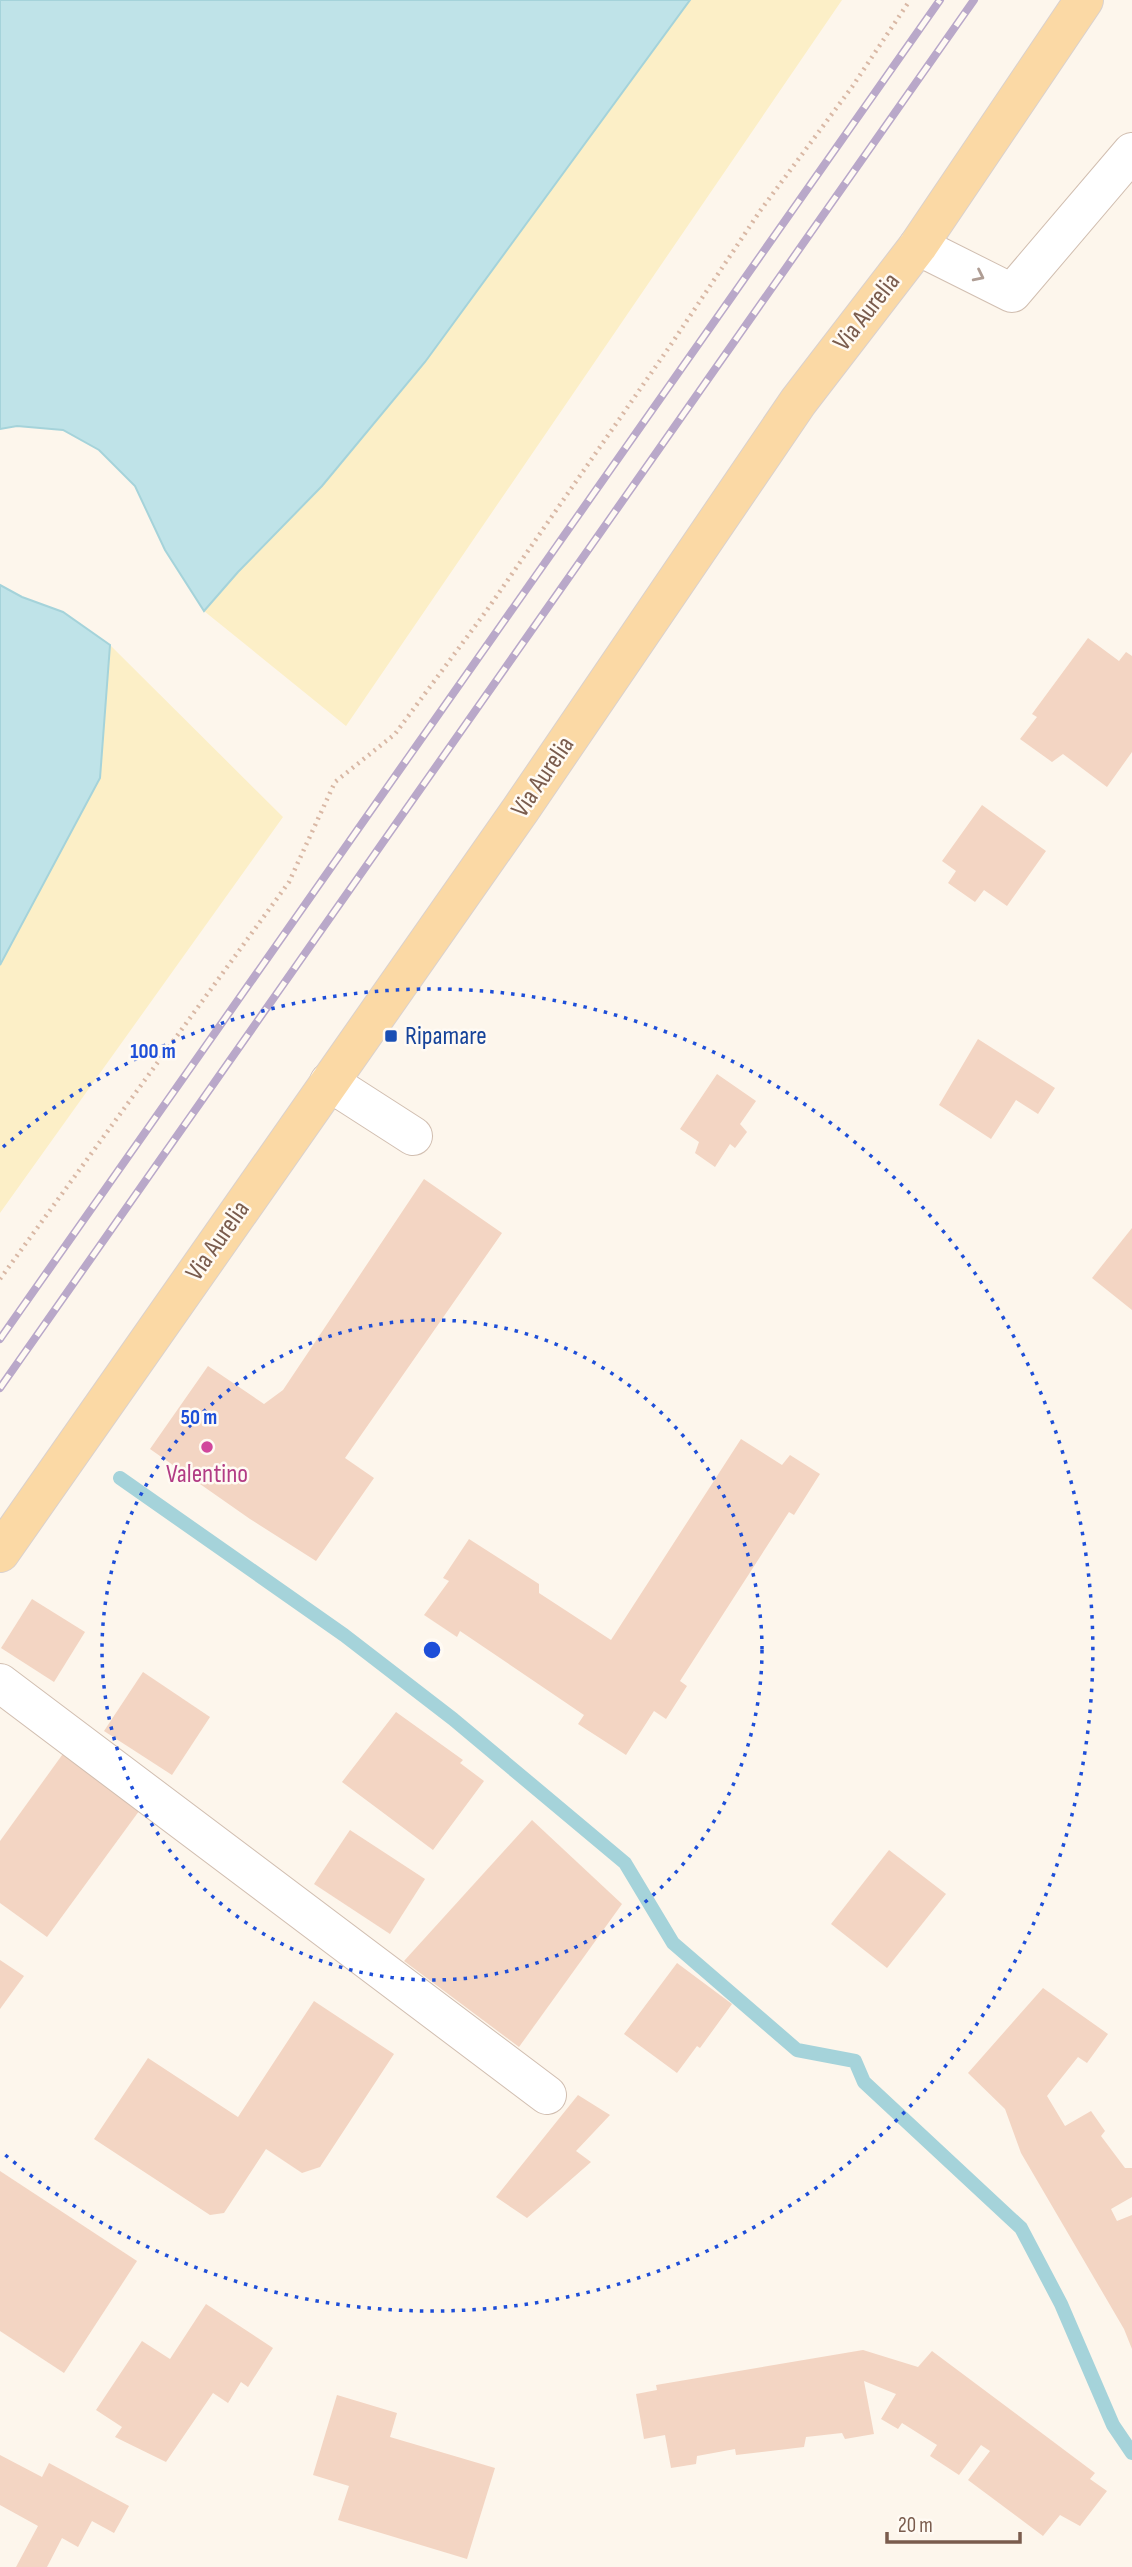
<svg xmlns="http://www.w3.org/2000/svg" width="1132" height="2567" viewBox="0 0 1132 2567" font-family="'Sofia Sans Condensed',sans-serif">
<rect width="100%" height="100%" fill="#fdf6ec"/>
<g fill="#fcefc7">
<path d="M690 0H842L346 726 204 611 238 572 322 486 425 362Z"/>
<path d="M110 645 283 817 0 1213V965L100 778Z"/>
</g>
<g fill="#bfe3e8" stroke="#a5d3da" stroke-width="2">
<path d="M0 0H690L425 362 322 486 238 572 204 611 165 550 135 486 99 450 63 430 17 426 0 429Z"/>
<path d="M0 585 22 597 63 612 110 645 100 778 0 965Z"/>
</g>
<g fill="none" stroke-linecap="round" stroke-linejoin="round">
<path stroke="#a5d3da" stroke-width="14" d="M120 1478 344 1635 453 1719 625 1863 673 1943 797 2050 855 2061 864 2082 1021 2228 1061 2304 1113 2425 1132 2453"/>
</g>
<g fill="#f3d5c3">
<path d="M1088 638 1119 661 1126 652 1132 656V752L1107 787 1063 754 1052 762 1020 739 1037 717 1032 714Z"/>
<path d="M982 805 1046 851 1007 906 984 890 975 902 948 883 956 871 942 861Z"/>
<path d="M978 1039 1055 1088 1038 1114 1016 1100 991 1139 939 1105Z"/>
<path d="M717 1074 756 1101 740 1124 747 1132 735 1148 730 1144 715 1167 695 1153 699 1142 680 1129Z"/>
<path d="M424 1179 502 1233 345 1458 374 1478 316 1561 250 1519 150 1449 208 1366 264 1404 283 1390Z"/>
<path d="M1132 1228V1310L1092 1278Z"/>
<path d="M741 1439 782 1465 790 1455 820 1474 794 1515 789 1512 680 1681 687 1686 666 1719 654 1711 626 1755 578 1724 584 1715 460 1631 457 1637 424 1615 449 1581 443 1578 469 1539 539 1584V1593L611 1640Z"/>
<path d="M32 1599 85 1632 54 1682 1 1648Z"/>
<path d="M143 1672 210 1717 172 1775 104 1731Z"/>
<path d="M396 1712 463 1760 460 1763 484 1781 433 1850 342 1782Z"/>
<path d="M65 1751 142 1807 47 1937 0 1903V1841Z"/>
<path d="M532 1820 622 1904 519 2047 404 1961Z"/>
<path d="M350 1830 425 1879 390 1934 314 1884Z"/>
<path d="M889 1850 946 1894 887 1968 831 1924Z"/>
<path d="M0 1960 24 1976 0 2009Z"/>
<path d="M677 1963 732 2004 700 2048 697 2046 677 2073 624 2034Z"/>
<path d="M1043 1988 1108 2034 1087 2063 1078 2057 1047 2096 1065 2126 1091 2111 1105 2131 1101 2136 1125 2168H1132V2197L1111 2209 1117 2221 1132 2215V2349L1124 2329 1021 2153 1005 2109 968 2073Z"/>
<path d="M314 2001 394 2054 320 2167 302 2173 266 2149 224 2213 210 2215 94 2139 148 2058 238 2117Z"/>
<path d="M578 2095 610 2115 576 2151 591 2162 527 2218 496 2197Z"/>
<path d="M0 2171 137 2261 64 2373 0 2331Z"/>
<path d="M206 2304 273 2348 248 2387 241 2382 228 2403 213 2393 166 2462 115 2437 122 2427 96 2410 142 2341 170 2359Z"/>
<path d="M863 2350 918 2367 932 2351 1095 2473 1090 2479 1107 2491 1080 2526 1060 2515 1043 2536 968 2480 990 2451 981 2445 959 2475 930 2456 937 2445 902 2423 898 2429 881 2419 896 2394 864 2381 874 2434 845 2439 842 2433 806 2437 804 2447 736 2455 735 2449 697 2456 696 2464 671 2468 665 2435 644 2439 636 2394 657 2390 656 2385Z"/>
<path d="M337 2395 397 2413 390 2437 495 2468 467 2559 338 2520 349 2486 313 2475Z"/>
<path d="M0 2455 42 2477 49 2463 129 2506 114 2533 92 2521 78 2547 62 2538 47 2567H16L38 2526 0 2505Z"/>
</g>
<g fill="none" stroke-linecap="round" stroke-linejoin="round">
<defs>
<g id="minor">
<path d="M918 246 1012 293 1132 152"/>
<path d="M329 1082 413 1136"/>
<path d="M0 1683 547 2095"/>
</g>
<path id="major" d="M0 1553 521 809 798 402 918 246 1084 0"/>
</defs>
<use href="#minor" stroke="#d1beb0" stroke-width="40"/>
<use href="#major" stroke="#dad1cd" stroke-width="40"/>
<path stroke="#d9b8a5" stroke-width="4.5" stroke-dasharray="2 5" stroke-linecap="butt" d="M0 1279 289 882 335 782 395 734 487 610 672 343 760 211 852 87 910 0"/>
<use href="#minor" stroke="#fff" stroke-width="38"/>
<use href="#major" stroke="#fbd9a5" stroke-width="38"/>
<defs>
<g id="rail">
<path d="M0 1339 940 0"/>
<path d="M0 1388 974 0"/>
</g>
</defs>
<use href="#rail" stroke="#b9a8c9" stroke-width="8"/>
<use href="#rail" stroke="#fffaf3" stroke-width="5" stroke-dasharray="16" stroke-linecap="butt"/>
</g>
<defs><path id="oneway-chevron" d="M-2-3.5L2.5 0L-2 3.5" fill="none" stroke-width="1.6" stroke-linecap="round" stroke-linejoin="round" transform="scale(1.75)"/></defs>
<use stroke="#af9d94" href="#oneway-chevron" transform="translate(979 276) rotate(26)"/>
<g fill="none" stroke="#1d4ed8" stroke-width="3.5" stroke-dasharray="3.5 7">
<circle cx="432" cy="1650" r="330"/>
<path d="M3 1147A661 661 0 1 1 3 2153"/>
</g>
<rect fill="#1a4fb4" stroke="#fffaf3" stroke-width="2.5" x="384" y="1029" width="14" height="14" rx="3.5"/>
<circle fill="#d1479c" stroke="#fffaf3" stroke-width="2.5" cx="207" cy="1447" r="7"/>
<g text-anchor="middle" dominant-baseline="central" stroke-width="5" stroke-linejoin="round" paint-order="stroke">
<g font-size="26" fill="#7a5c4d" stroke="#fffaf3">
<text transform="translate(867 312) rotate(-52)">Via Aurelia</text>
<text transform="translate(543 777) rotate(-56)">Via Aurelia</text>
<text transform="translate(218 1241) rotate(-55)">Via Aurelia</text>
</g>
<g font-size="26" fill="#164399" stroke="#fffaf3" text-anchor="start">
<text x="405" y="1036">Ripamare</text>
</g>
<g font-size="26" fill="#b23c85" stroke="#fffaf3">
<text x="207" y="1474">Valentino</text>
</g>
</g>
<circle cx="432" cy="1650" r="10" fill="#1d4ed8" stroke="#fffaf3" stroke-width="3.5"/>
<g font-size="21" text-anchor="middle" font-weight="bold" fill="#1d4ed8" stroke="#fffaf3" stroke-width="5" stroke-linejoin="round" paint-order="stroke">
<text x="153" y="1058">100 m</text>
<text x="199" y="1424">50 m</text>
</g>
<path d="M887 2532v10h133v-10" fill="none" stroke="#7a5c4d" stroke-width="3.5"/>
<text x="898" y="2532" font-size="21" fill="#7a5c4d" stroke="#fffaf3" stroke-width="5" paint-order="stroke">20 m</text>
</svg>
